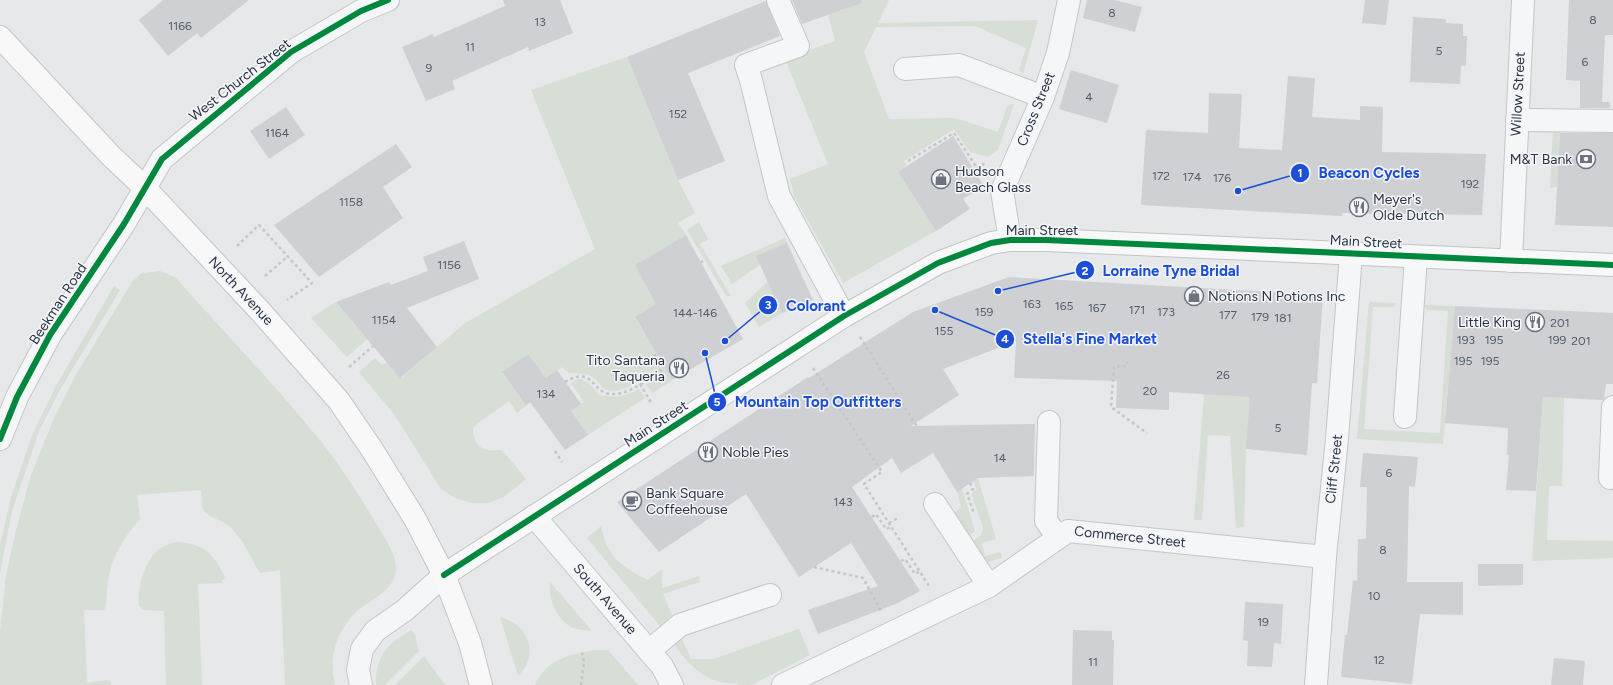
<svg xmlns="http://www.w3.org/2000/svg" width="1613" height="685" viewBox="0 0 1613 685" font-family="Figtree,sans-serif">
<rect width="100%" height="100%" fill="#e6e8ea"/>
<g fill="#d6ded6">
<path d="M846 0H889L878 23 1038 20 1023 74 1019 70 1026 48 975 26 876 27 864 52 889 119 955 118 998 132 1007 107 1011 104H1014L998 150 988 157 970 152 954 129 904 161 907 166 898 172 936 231 843 283 794 196 790 179 828 164 785 59 835 41 828 15 849 8Z"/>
<path d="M627 57 678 180 695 213 678 223 686 235 635 265 657 304 635 318 672 380 653 393 646 385 658 377 654 371C641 379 619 398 603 388 600 386 598 381 595 379 587 372 578 374 569 373L562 367 546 378 528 354 502 373 526 406 517 413 509 401 478 423 473 428C473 448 484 452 502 450L526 479 504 497 488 503H471L455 498 441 489 394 414 359 372 375 358 382 365 387 362 401 378 465 323 595 249 531 90Z"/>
<path d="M1553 129H1560L1557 187 1550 188Z"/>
<path d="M699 222 708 239 700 244 731 296H726L687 230Z"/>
<path d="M785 238 787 243 757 256 760 265 732 284 721 266Z"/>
<path d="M160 271 175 277C225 333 277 387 324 445 343 470 360 497 376 523 383 536 397 554 396 570 394 592 369 600 355 613 336 632 328 659 335 685H285L280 570 260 573C249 556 243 536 226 524 220 519 206 517 203 509 201 503 202 496 201 490L137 495 140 519C124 537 112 556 108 580 107 590 107 599 105 609L101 610H84L87 683 107 680 111 682V685H0V631L6 576 16 530 31 475 54 418 75 376 132 282 142 273Z"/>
<path d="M768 281 782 313 759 327 745 303Z"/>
<path d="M114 286 120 290 61 388 39 431 12 511 0 573V545L11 497 33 433 57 384Z"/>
<path d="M336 302 367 339 347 357 311 318Z"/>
<path d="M1369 302 1397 303 1394 307H1373L1364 429 1440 433 1448 311 1428 310 1425 307V305L1455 306 1443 444 1357 439Z"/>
<path d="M1272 360 1246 449 1244 527 1236 528 1230 436 1208 435 1202 520H1194L1204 394 1238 396Z"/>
<path d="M580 379C589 381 594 388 599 395 616 398 624 397 639 389L645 398 588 435 571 411 584 402 571 383 575 380Z"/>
<path d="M1543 397 1564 398 1562 486H1549L1547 540 1613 541V558L1532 561Z"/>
<path d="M978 478 996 539 982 543 985 556 1000 552 1002 558 984 563 971 542C978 538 983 536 983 527L971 494 977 489 973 482Z"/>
<path d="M962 488 975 531 967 537 952 514 961 507 957 491Z"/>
<path d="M601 526C607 556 621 567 648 580L662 569V588L699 576 700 582 663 594 672 615 660 626 587 538Z"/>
<path d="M175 542C204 543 213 553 225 577L221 583 198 584 202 685H166L164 611 144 610 139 606C137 589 144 562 158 550 163 546 169 544 175 542Z"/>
<path d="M550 582 592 631C587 630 581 630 576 629 558 624 548 599 550 582Z"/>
<path d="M500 617C529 624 540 655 518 676Z"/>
<path d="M799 629 810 655 751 685H739L737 683C706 685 691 666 674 645L682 639 691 659H713Z"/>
<path d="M411 630 415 635 419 651 385 685H376C375 657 387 644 411 630Z"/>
<path d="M594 650H608L638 685H535C547 659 568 655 594 650Z"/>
<path d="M424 656 445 685H395Z"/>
</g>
<g fill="#ced0d3">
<path d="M163 0H249L201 38 197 33 168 56 139 20Z"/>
<path d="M503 0H560L573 33 529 51 528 47 452 81 455 89 426 101 402 47 433 34 434 37 505 6Z"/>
<path d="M792 0H861L862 3 802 24Z"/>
<path d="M1087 0H1114L1142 7 1135 32 1083 18Z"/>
<path d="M1365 0H1389L1386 25 1362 23Z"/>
<path d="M1569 0H1613V35H1605L1602 102H1610V108H1580V81L1566 80Z"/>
<path d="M766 1 780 36 688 73 725 161 678 180 627 57Z"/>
<path d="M1413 17 1446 19V23L1463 24V36H1467L1466 66H1461L1460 84 1410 82Z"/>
<path d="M1071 70 1119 85 1107 123 1059 109Z"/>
<path d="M1288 76 1315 78 1312 117 1360 120V106L1383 107 1382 152 1486 154 1482 215 1342 213V216L1141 205 1146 130 1208 133 1209 93 1242 94 1239 148 1282 150Z"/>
<path d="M286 107 305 135 269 159 250 131Z"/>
<path d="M1560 133H1613V227L1555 225Z"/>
<path d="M953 136 984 186 963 199 970 209 936 231 898 172Z"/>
<path d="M396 144 412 167 383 187 403 218 319 277 274 225Z"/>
<path d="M686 235 743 339 672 380 635 317 656 304 635 265Z"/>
<path d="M464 241 479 279 407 308 437 347 400 378 336 302 389 282 391 285 428 271 423 257Z"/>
<path d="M787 243 813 300 782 313 756 256Z"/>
<path d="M1009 277 1323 295 1317 383H1312L1307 455 1246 449 1250 397 1169 392V410L1116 408 1117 381 1014 378 1016 341 943 369 959 395 911 426 1035 424 1034 476 978 478 957 492 933 453 901 473 892 458 852 487 920 591 898 603 818 634 808 610 878 586 851 543 799 577 746 494 659 552 617 502 808 377 809 378 913 312Z"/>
<path d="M1455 306 1613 313V384H1606L1604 399 1603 400 1543 397 1536 491 1506 490 1509 455H1507L1508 428 1445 423Z"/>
<path d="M528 354 546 378 557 370 581 404 571 411 588 435 565 450 530 402 526 406 502 372Z"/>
<path d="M1363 453 1418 457 1415 487 1409 486 1407 582H1463V615L1420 614 1412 684 1341 677 1345 635H1347L1353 580 1357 581 1358 539H1366L1367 487H1360Z"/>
<path d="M1478 564H1523V585L1478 586Z"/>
<path d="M1245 602 1283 604 1281 644 1274 643 1272 667 1247 666 1248 641 1243 640Z"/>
<path d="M1073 630 1112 631V640H1114L1113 685H1072Z"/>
<path d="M1554 658 1585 661 1583 685H1551Z"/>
</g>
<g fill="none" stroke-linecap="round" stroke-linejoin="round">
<defs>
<g id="minor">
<path d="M778 0 798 46 746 65 751 80 779 196 844 316"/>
<path d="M905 69 959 65 1043 97"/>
<path d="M1517 120 1613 121"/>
<path d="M1010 240 1002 191 1043 97 1058 53 1069 0"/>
<path d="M1511 261 1523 0"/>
<path d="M1405 417 1416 257"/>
<path d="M1049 422 1046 521 1058 537"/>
<path d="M0 439 17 397 50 335 124 224 162 159 291 52 361 11 388 0"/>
<path d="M1610 478 1613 407"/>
<path d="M935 504 989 586"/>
<path d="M534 516 649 651 662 666 672 685"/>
<path d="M649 651 680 625 770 595"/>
<path d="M361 685 358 670 362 649 375 631 405 610 444 575"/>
<path d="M783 685 989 586 1068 531 1325 557"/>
<path d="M1316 685 1325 557 1337 439 1351 254"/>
</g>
<g id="major">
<path d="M0 37 111 156 144 187 261 312 339 401 373 451 415 519 444 575 470 643 481 685"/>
<path d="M444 575 844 316 938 263 991 243 1010 240H1046L1613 265"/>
</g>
</defs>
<use href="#minor" stroke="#c4c6c8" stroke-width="24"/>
<use href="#major" stroke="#c2c5c8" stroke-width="24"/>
<g stroke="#c5c6ca" stroke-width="2.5" stroke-dasharray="3 3" stroke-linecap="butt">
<path d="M908 161 954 133 981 174"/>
<path d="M977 168 985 163"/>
<path d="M237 246 259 225 312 283 287 300"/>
<path d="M701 262 703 261"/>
<path d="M265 276 288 256"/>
<path d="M860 337 918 428"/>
<path d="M1127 361V366L1114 367 1111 407 1147 433"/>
<path d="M349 367 373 346"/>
<path d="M813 368 882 472 864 484 929 586"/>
<path d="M565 382C594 365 590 392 611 394 630 395 646 380 661 371L653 356 657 354"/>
<path d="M640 384 652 404"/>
<path d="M555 451 562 462"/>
<path d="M970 483 973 489 967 494 974 513"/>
<path d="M872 517 876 514 886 529 891 527"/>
<path d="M889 523 898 518"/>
<path d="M901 561 905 559 915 574 920 571"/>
<path d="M814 567 863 578 881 611"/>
<path d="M581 685 584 662 582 652"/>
</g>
<use href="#minor" stroke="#f5f6f7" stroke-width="22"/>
<use href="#major" stroke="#f8f8f8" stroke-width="22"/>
<defs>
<g id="cycleway">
<path d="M0 439 17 397 50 335 124 224 162 159 291 52 361 11 388 0"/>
<path d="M444 575 844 316 938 263 991 243 1010 240H1046L1613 265"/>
</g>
</defs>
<use href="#cycleway" stroke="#f4f6f9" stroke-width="8"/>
<use href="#cycleway" stroke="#00873e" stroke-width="6"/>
</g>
<defs>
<symbol id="bank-ring" viewBox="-11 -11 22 22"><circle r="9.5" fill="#f4f6f9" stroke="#6c737f" stroke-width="1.5"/><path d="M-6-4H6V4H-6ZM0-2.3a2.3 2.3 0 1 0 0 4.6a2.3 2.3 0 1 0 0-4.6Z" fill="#6c737f"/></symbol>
<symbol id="shop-ring" viewBox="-11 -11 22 22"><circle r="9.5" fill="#f4f6f9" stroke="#6c737f" stroke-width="1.5"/><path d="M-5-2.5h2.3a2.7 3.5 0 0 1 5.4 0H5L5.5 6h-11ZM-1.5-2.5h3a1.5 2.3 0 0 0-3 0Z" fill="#6c737f"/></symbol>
<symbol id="restaurant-ring" viewBox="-11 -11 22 22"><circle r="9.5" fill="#f4f6f9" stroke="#6c737f" stroke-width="1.5"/><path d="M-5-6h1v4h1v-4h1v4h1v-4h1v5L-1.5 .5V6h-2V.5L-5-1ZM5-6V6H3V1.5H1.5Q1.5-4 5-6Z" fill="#6c737f"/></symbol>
<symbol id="cafe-ring" viewBox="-11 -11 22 22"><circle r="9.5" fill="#f4f6f9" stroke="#6c737f" stroke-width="1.5"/><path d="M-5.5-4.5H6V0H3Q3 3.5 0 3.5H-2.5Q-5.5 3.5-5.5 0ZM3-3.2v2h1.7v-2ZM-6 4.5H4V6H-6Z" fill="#6c737f"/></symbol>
</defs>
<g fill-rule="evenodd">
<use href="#bank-ring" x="1575" y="148" width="22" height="22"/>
<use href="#shop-ring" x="930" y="168" width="22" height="22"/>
<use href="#restaurant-ring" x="1348" y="196" width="22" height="22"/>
<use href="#shop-ring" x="1183" y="285" width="22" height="22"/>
<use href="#restaurant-ring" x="1524" y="311" width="22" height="22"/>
<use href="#restaurant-ring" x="668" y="357" width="22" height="22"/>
<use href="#restaurant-ring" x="697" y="441" width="22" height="22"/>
<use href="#cafe-ring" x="621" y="490" width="22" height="22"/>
</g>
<g text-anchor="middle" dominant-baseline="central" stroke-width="3" stroke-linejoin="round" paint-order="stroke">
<g font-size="12" fill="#545c69">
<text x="1112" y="13">8</text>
<text x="1593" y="20">8</text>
<text x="540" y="22">13</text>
<text x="180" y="26">1166</text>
<text x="470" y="47">11</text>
<text x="1439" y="51">5</text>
<text x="1585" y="62">6</text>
<text x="429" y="68">9</text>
<text x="1089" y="97">4</text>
<text x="678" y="114">152</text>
<text x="277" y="133">1164</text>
<text x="1161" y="176">172</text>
<text x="1192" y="177">174</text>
<text x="1222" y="178">176</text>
<text x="1470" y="184">192</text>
<text x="351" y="202">1158</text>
<text x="449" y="265">1156</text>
<text x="1032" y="304">163</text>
<text x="1064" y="306">165</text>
<text x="1097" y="308">167</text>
<text x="1137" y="310">171</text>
<text x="984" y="312">159</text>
<text x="1166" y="312">173</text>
<text x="695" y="313">144-146</text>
<text x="1228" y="315">177</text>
<text x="1260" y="317">179</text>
<text x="1283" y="318">181</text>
<text x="384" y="320">1154</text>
<text x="1560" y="323">201</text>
<text x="944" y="331">155</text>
<text x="1466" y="340">193</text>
<text x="1494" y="340">195</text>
<text x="1557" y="340">199</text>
<text x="1581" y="341">201</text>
<text x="1463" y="361">195</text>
<text x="1490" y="361">195</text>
<text x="1223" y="375">26</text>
<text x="1150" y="391">20</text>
<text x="546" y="394">134</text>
<text x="1278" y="428">5</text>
<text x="1000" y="458">14</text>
<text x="1389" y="473">6</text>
<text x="843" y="502">143</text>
<text x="1383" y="550">8</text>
<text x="1374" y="596">10</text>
<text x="1263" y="622">19</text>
<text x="1379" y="660">12</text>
<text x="1093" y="662">11</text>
</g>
<g font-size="14" fill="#2b3445" stroke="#f4f6f9">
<text transform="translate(240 80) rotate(-38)">West Church Street</text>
<text transform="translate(1518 94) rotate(-87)">Willow Street</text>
<text transform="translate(1036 109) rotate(-68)">Cross Street</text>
<text x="1042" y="230">Main Street</text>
<text transform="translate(1366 242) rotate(3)">Main Street</text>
<text transform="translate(241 291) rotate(47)">North Avenue</text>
<text transform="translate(58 304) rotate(-57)">Beekman Road</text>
<text transform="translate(656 424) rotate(-33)">Main Street</text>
<text transform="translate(1334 469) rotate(-84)">Cliff Street</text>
<text transform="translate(1130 537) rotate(6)">Commerce Street</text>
<text transform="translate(605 599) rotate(49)">South Avenue</text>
</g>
<g font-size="14" fill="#2b3445" stroke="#f4f6f9" text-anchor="start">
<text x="1572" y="159" text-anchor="end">M&amp;T Bank</text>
<text x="955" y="171">Hudson<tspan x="955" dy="16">Beach Glass</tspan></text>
<text x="1373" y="199">Meyer's<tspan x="1373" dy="16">Olde Dutch</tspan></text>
<text x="1208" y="296">Notions N Potions Inc</text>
<text x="1521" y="322" text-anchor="end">Little King</text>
<text x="665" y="360" text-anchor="end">Tito Santana<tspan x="665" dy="16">Taqueria</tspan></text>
<text x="722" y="452">Noble Pies</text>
<text x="646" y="493">Bank Square<tspan x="646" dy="16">Coffeehouse</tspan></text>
</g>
</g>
<path fill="none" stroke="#1d4ed8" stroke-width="1.5" d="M1238 191L1300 173M998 291L1085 270M725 341L768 305M935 310L1005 339M705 353L717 402"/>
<g fill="#1d4ed8" stroke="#f4f6f9" stroke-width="1.5">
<circle cx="1238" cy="191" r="4"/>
<circle cx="998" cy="291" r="4"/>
<circle cx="725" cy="341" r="4"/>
<circle cx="935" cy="310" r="4"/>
<circle cx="705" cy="353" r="4"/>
<circle cx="1300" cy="173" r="10"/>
<circle cx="1085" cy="270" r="10"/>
<circle cx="768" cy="305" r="10"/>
<circle cx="1005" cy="339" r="10"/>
<circle cx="717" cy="402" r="10"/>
</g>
<g font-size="12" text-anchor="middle" font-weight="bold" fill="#fff">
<text x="1300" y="177">1</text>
<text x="1085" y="275">2</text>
<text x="768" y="309">3</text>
<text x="1005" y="343">4</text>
<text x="717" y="406">5</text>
</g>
<g font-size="15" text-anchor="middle" font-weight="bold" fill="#1d4ed8" stroke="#f4f6f9" stroke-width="3" stroke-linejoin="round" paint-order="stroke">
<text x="1369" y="178">Beacon Cycles</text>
<text x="1171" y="276">Lorraine Tyne Bridal</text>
<text x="816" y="311">Colorant</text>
<text x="1090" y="344">Stella's Fine Market</text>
<text x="818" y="407">Mountain Top Outfitters</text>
</g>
</svg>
